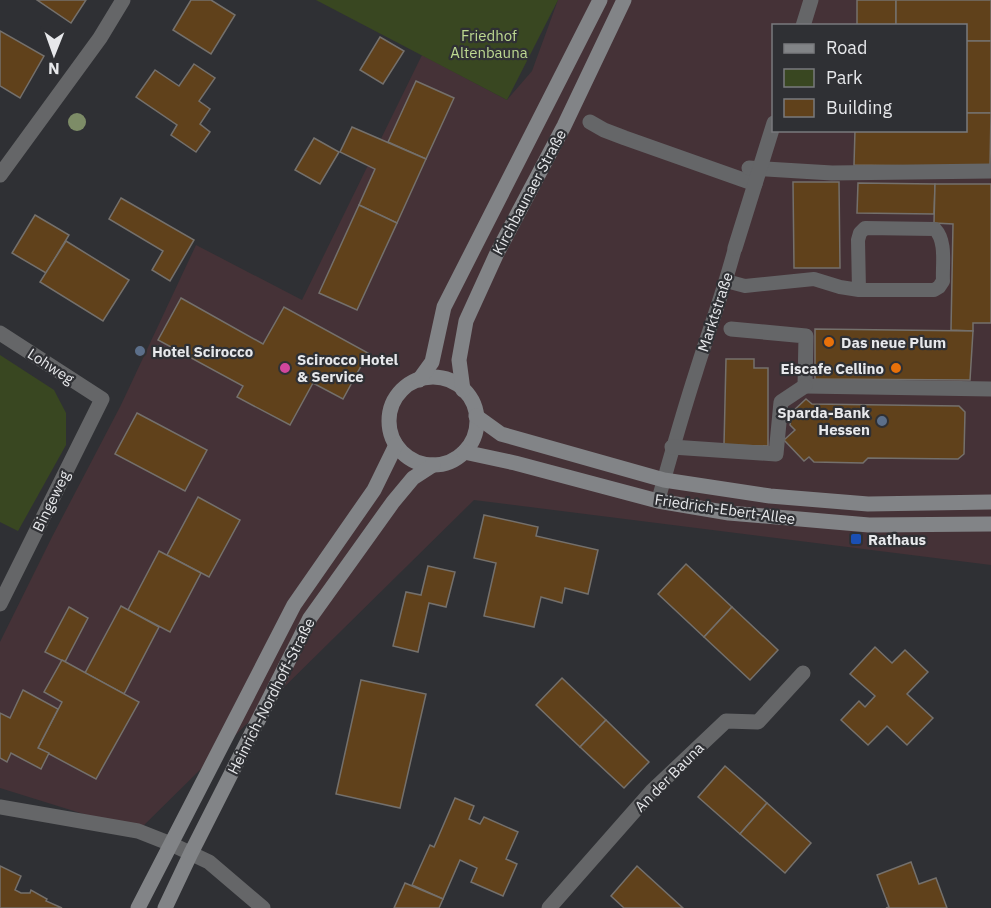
<svg xmlns="http://www.w3.org/2000/svg" width="991" height="908" viewBox="0 0 991 908" font-family="'IBM Plex Sans',sans-serif">
<rect width="100%" height="100%" fill="#2f3034"/>
<path fill="#453237" fill-rule="evenodd" d="M558 0H991V565L474 500 138 831 0 788V642L52 537 121 405 196 245 302 300 422 55 507 100 532 71ZM774 26H966V130H774Z"/>
<g fill="#394721">
<path d="M316 0H558L507 100Z"/>
<path d="M0 355 54 390 66 413V445L18 531 0 522Z"/>
</g>
<g fill="#60411b" stroke="#74706c" stroke-width="1.5">
<path d="M37 0H86L71 23Z"/>
<path d="M191 0H211L235 15 211 54 173 30Z"/>
<rect x="857" y="0" width="39" height="26"/>
<path d="M896 0H991V41H966V26H896Z"/>
<path d="M0 31 44 56 20 98 0 86Z"/>
<path d="M380 37 404 51 383 84 360 70Z"/>
<rect x="966" y="41" width="25" height="72"/>
<path d="M194 64 215 78 199 101 210 109 200 124 210 132 196 152 171 135 177 125 136 97 155 70 179 86Z"/>
<path d="M416 81 454 98 426 159 388 142Z"/>
<path d="M966 113H991L990 167 854 165 855 130H966Z"/>
<path d="M352 127 426 159 397 223 359 205 375 169 340 152Z"/>
<path d="M314 138 339 152 320 184 295 170Z"/>
<path d="M793 182H839L840 268H794Z"/>
<path d="M858 183 935 184 934 214 857 213Z"/>
<path d="M935 184H991V323H973V331L951 330 953 224 934 223Z"/>
<path d="M121 198 194 240 170 281 152 270 163 251 109 219Z"/>
<path d="M359 205 397 223 357 310 319 293Z"/>
<path d="M35 215 69 235 46 273 12 253Z"/>
<path d="M66 241 129 280 103 321 40 282Z"/>
<path d="M181 298 263 344 284 307 368 353 343 399 313 383 290 425 237 397 243 386 158 340Z"/>
<path d="M815 329 973 331 970 380 815 379Z"/>
<path d="M726 359H754V368H768V446L724 445Z"/>
<path d="M806 399 812 404 959 406 965 412 964 454 958 459 868 458 863 463 814 462 809 457 804 461 784 440 795 430 790 425 792 412Z"/>
<path d="M137 413 207 450 185 491 115 454Z"/>
<path d="M198 497 240 520 209 577 167 555Z"/>
<path d="M484 515 538 527 536 536 598 550 588 594 565 588 562 603 541 597 534 627 484 616 496 563 474 558Z"/>
<path d="M159 551 201 573 170 632 128 610Z"/>
<path d="M686 564 732 607 704 637 658 594Z"/>
<path d="M428 566 455 572 446 607 429 603 418 652 393 646 406 592 421 595Z"/>
<path d="M121 606 159 627 124 694 85 673Z"/>
<path d="M69 607 88 618 65 662 45 652Z"/>
<path d="M732 607 778 650 750 680 704 637Z"/>
<path d="M875 647 892 663 905 650 928 672 907 694 933 718 907 745 887 726 868 745 841 720 859 701 865 707 875 696 850 674Z"/>
<path d="M62 660 139 702 96 779 38 748 62 702 44 692Z"/>
<path d="M562 678 606 720 580 747 536 705Z"/>
<path d="M361 680 426 694 400 808 336 794Z"/>
<path d="M23 690 58 709 38 748 49 753 41 769 11 753 7 762 0 758V713L10 718Z"/>
<path d="M606 720 649 762 624 788 580 747Z"/>
<path d="M725 766 767 803 740 834 698 797Z"/>
<path d="M455 798 474 806 469 819 480 824 484 817 518 832 506 859 517 864 503 896 471 882 477 868 460 860 443 899 412 885 430 845 434 847Z"/>
<path d="M767 803 811 843 785 873 740 834Z"/>
<path d="M911 862 919 884 936 878 947 908H886L889 907 877 875Z"/>
<path d="M0 866 21 876 15 890 21 893H30L31 890 47 899 46 901 62 908H0Z"/>
<path d="M637 866 683 908H624L611 896Z"/>
<path d="M405 883 443 899 439 908H394Z"/>
</g>
<g fill="none" stroke-linecap="round" stroke-linejoin="round">
<g stroke="#656668" stroke-width="14">
<path d="M726 281 745 286 814 279 840 287 859 290H934L939 287 943 281C942 265 947 242 935 229L865 228 860 233 858 240 859 290"/>
<path d="M658 501C670 458 682 415 696 372 709 330 724 290 735 248"/>
</g>
<g stroke="#656668" stroke-width="15">
<path d="M803 26 811 0"/>
<path d="M590 122 604 130 625 138 755 184"/>
<path d="M749 168 832 173 991 171"/>
<path d="M0 175 100 38 123 0"/>
<path d="M735 248 774 123"/>
<path d="M731 329 806 336 805 386 991 389"/>
<path d="M0 333 102 399 0 604"/>
<path d="M672 447 776 454 781 402 805 386"/>
<path d="M0 807 138 831 171 844 209 862 263 908"/>
<path d="M549 908 652 791 726 721 758 722 803 673"/>
</g>
<g stroke="#828487" stroke-width="15">
<circle cx="433" cy="421" r="44"/>
<path d="M419 380 432 362 444 307 600 0"/>
<path d="M463 390 459 360 466 321 497 253 564 126 624 0"/>
<path d="M476 416 501 434 664 480 770 496 868 504 991 502"/>
<path d="M464 452 515 463 658 501 729 513 869 525 991 524"/>
<path d="M138 908 294 605 374 490 396 445"/>
<path d="M165 908 191 853 310 618 393 502 413 478 433 465"/>
</g>
</g>
<circle fill="#7d8c67" cx="77" cy="122" r="9"/>
<g fill="#e8710a" stroke="#2f3034" stroke-width="2">
<circle cx="829" cy="342" r="6"/>
<circle cx="896" cy="368" r="6"/>
</g>
<g fill="#5c6f8a" stroke="#2f3034" stroke-width="2">
<circle cx="140" cy="351" r="6"/>
<circle cx="882" cy="421" r="6"/>
</g>
<circle fill="#d1479c" stroke="#2f3034" stroke-width="2" cx="285" cy="368" r="6"/>
<rect fill="#1a4fb4" stroke="#2f3034" stroke-width="2" x="850" y="533" width="12" height="12" rx="3"/>
<g text-anchor="middle" dominant-baseline="central" stroke-width="4.5" stroke-linejoin="round" paint-order="stroke">
<g font-size="15" fill="#bdd891" stroke="#2f3034">
<text x="489" y="35">Friedhof<tspan x="489" dy="17">Altenbauna</tspan></text>
</g>
<g font-size="15" fill="#e7e8eb" stroke="#2f3034">
<text transform="translate(529 192) rotate(-62)">Kirchbaunaer Straße</text>
<text transform="translate(715 312) rotate(-72)">Marktstraße</text>
<text transform="translate(51 366) rotate(33)">Lohweg</text>
<text transform="translate(51 501) rotate(-64)">Bingeweg</text>
<text transform="translate(725 509) rotate(8)">Friedrich-Ebert-Allee</text>
<text transform="translate(271 696) rotate(-63)">Heinrich-Nordhoff-Straße</text>
<text transform="translate(669 777) rotate(-45)">An der Bauna</text>
</g>
<g font-size="15" font-weight="bold" fill="#e7e8eb" stroke="#2f3034" text-anchor="start">
<text x="841" y="342">Das neue Plum</text>
<text x="152" y="351">Hotel Scirocco</text>
<text x="297" y="359">Scirocco Hotel<tspan x="297" dy="17">&amp; Service</tspan></text>
<text x="884" y="368" text-anchor="end">Eiscafe Cellino</text>
<text x="870" y="412" text-anchor="end">Sparda-Bank<tspan x="870" dy="17">Hessen</tspan></text>
<text x="868" y="539">Rathaus</text>
</g>
</g>
<rect x="772" y="24" width="195" height="108" fill="#2f3034" stroke="#797a7d" stroke-width="1.5"/>
<rect x="784" y="44" width="30" height="9" fill="#828487" stroke="#797a7d" stroke-width="1.5"/>
<text x="826" y="54" font-size="18" fill="#e7e8eb">Road</text>
<rect x="784" y="69" width="30" height="18" fill="#394721" stroke="#797a7d" stroke-width="1.5"/>
<text x="826" y="84" font-size="18" fill="#e7e8eb">Park</text>
<rect x="784" y="99" width="30" height="18" fill="#60411b" stroke="#797a7d" stroke-width="1.5"/>
<text x="826" y="114" font-size="18" fill="#e7e8eb">Building</text>
<g transform="translate(54 54) rotate(181)" stroke="#2f3034" stroke-width="4.5" paint-order="stroke">
<path d="M0-4.5L10 22L0 15L-10 22Z" fill="#e7e8eb"/>
<text y="-9" font-size="16" font-weight="bold" text-anchor="middle" fill="#e7e8eb">N</text>
</g>
</svg>
